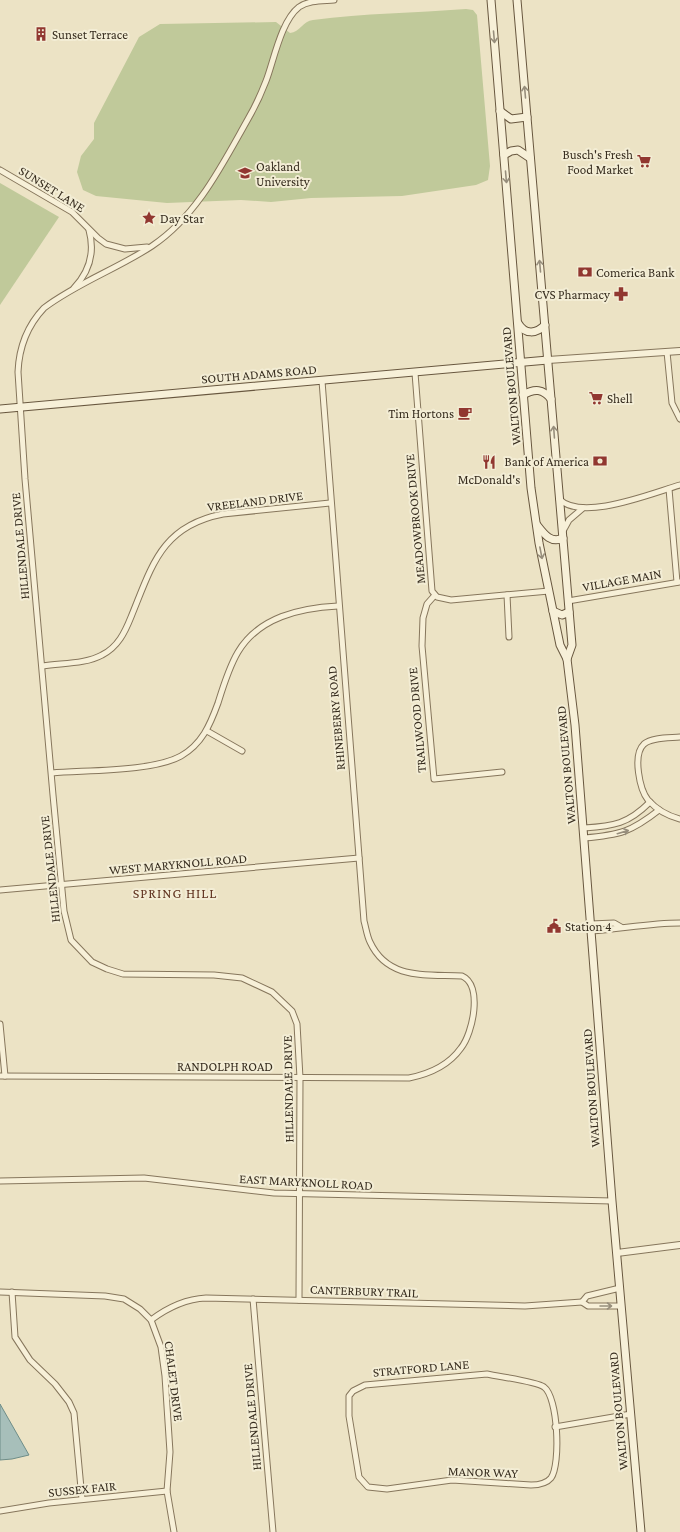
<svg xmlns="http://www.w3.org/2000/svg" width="680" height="1532" viewBox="0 0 680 1532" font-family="'Crimson Pro',serif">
<rect width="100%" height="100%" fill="#ece3c5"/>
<g fill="#c0c99a">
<path d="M466 9 473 10 477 15 490 166 488 180 476 185 402 196 311 198 271 202 241 200 167 203 96 196 83 190 77 172 81 156 94 139V123L139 37 160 24 276 22 290 33C300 32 303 21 313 20 364 13 415 13 466 9Z"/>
<path d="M0 183 59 217 0 305Z"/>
</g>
<path fill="#a7bfba" stroke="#6e8d88" d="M0 1404 29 1455 12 1459 0 1460Z"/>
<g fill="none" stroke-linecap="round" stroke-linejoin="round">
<defs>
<g id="minor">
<path d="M0 170 72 212 98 238 106 244 125 249 147 247"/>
<path d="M74 288C90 271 95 252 89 230"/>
<path d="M667 352 672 403 680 419"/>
<path d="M415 373 432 591 437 597 451 600 549 591"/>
<path d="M669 489 677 582"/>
<path d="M559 499C582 522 652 493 680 485"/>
<path d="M563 531 569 520 583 508"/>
<path d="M435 595 427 604 423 618 422 646 434 779 502 772"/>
<path d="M507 595 509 637"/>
<path d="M568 601 680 582"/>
<path d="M43 666C61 663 86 664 102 655 118 647 125 632 131 617 152 566 161 526 223 514L330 503"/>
<path d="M207 731 242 751"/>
<path d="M680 737C670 738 652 737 644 744 632 755 640 790 648 800 657 810 668 816 680 819"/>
<path d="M52 773C85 770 152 772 181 756 202 744 210 725 218 703 223 687 229 667 238 652 259 617 300 608 338 606"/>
<path d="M584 828C614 826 628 824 650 802"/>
<path d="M584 838C620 835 631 832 659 810"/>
<path d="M0 890 359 858"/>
<path d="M591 924 614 923 621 927"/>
<path d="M591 931C621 929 650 923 680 923"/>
<path d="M0 1024 5 1076"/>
<path d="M0 1076 409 1078C429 1074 449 1065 461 1048 473 1033 483 985 462 976 428 974 388 981 370 942 367 936 366 928 364 921L322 381"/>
<path d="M0 1181 144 1178 274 1193 612 1201"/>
<path d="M620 1288 587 1296 582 1302 588 1306H621"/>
<path d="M0 1292 105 1296 124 1299 140 1309 151 1320 161 1347 165 1376 170 1452 167 1491 174 1532"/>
<path d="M12 1292 15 1337 30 1360 55 1384 69 1402 74 1413 82 1499"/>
<path d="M253 1299 273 1532"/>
<path d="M299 1300 300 1078 297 1024 292 1011 272 992 242 978 214 975 123 974 107 969 92 962 71 940 64 911 53 795 25 479 18 372C19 347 27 326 44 308 77 283 117 269 152 246 197 216 222 165 248 119 255 107 261 94 266 81 274 60 281 21 299 7 309 0 323 1 334 0"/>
<path d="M151 1320C167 1308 185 1299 206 1298L525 1306 582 1302"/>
<path d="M487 1374C500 1377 535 1381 544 1387 558 1397 561 1464 551 1478 546 1484 538 1485 531 1485L452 1480 387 1489 368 1487 359 1477 349 1416V1396L353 1391 365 1385Z"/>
<path d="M555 1427 631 1414"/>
<path d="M0 1511 49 1503 167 1491"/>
</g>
<g id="tertiary">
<path d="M548 360 680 351"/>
<path d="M617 1253 680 1245"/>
</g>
<g id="secondary">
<path d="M491 0 531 488 539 543 560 645 567 659 575 725 612 1201 641 1532"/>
<path d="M517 0 572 645 567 659"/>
<path d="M500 111 511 119 527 117"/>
<path d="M504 155 511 151 518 150 530 158"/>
<path d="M518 323C525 335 536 334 545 325"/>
<path d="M523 395C535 388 543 389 551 399"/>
<path d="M0 409 548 360"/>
<path d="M537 525C544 534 551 544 563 538"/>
<path d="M553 611 562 615 569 612"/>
</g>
</defs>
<use href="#minor" stroke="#86765c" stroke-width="7"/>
<use href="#tertiary" stroke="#86765c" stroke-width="8"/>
<use href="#secondary" stroke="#68573f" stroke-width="9"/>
<use href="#minor" stroke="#f7f0d8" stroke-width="5"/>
<use href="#tertiary" stroke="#f7f0d8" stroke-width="6"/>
<use href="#secondary" stroke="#f7f0d8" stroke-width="7"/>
</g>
<defs><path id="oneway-shaft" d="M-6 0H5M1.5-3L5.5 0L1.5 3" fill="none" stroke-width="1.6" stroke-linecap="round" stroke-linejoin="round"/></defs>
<g stroke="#978e7c">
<use href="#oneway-shaft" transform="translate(494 37) rotate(85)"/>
<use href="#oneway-shaft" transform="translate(525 92) rotate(-95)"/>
<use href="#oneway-shaft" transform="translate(506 177) rotate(85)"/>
<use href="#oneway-shaft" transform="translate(540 266) rotate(-95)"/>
<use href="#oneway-shaft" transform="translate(554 432) rotate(-94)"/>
<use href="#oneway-shaft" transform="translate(541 553) rotate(79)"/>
<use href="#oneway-shaft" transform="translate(623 832) rotate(-16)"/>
<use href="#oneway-shaft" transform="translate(606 1306)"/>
</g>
<defs>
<symbol id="building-bare" viewBox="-9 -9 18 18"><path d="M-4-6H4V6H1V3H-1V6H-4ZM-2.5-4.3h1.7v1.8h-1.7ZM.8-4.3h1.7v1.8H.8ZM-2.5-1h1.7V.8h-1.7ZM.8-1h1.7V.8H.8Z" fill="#913730" stroke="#f3edd5" stroke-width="2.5" paint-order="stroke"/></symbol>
<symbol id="supermarket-bare" viewBox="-9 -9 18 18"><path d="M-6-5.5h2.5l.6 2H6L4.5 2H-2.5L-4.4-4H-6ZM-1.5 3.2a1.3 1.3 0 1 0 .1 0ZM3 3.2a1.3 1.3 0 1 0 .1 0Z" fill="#913730" stroke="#f3edd5" stroke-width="2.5" paint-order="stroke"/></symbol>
<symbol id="university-bare" viewBox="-9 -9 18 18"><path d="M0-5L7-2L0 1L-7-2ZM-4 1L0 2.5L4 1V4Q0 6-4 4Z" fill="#913730" stroke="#f3edd5" stroke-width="2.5" paint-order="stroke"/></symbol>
<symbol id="sight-bare" viewBox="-9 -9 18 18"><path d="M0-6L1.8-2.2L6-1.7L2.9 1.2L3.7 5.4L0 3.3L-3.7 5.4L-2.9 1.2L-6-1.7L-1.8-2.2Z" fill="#913730" stroke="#f3edd5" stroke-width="2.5" paint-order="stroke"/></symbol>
<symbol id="bank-bare" viewBox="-9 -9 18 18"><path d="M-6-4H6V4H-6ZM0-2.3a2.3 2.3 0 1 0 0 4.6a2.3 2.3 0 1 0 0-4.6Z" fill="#913730" stroke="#f3edd5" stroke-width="2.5" paint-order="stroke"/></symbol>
<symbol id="pharmacy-bare" viewBox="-9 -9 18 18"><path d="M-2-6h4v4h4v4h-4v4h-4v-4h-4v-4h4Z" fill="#913730" stroke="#f3edd5" stroke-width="2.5" paint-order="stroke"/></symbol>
<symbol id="cafe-bare" viewBox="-9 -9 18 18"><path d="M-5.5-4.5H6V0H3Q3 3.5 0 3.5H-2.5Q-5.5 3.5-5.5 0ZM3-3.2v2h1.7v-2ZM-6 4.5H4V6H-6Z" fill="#913730" stroke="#f3edd5" stroke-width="2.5" paint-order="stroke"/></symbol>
<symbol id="restaurant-bare" viewBox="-9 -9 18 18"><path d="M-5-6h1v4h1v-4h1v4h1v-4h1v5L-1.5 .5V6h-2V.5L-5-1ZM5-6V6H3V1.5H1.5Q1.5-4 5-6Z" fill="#913730" stroke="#f3edd5" stroke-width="2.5" paint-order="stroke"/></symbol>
<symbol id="civic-bare" viewBox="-9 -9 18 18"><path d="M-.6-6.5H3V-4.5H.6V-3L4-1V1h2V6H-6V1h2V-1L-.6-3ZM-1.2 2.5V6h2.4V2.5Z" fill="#913730" stroke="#f3edd5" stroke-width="2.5" paint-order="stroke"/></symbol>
</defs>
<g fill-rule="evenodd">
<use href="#building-bare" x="31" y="24" width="20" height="20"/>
<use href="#supermarket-bare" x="634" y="151" width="20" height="20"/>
<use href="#university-bare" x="235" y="163" width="20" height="20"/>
<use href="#sight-bare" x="139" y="208" width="20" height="20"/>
<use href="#bank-bare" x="575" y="262" width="20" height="20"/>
<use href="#pharmacy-bare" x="611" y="284" width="20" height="20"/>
<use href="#supermarket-bare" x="586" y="388" width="20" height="20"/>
<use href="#cafe-bare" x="455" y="403" width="20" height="20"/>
<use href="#bank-bare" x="590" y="451" width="20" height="20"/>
<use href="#restaurant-bare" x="479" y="452" width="20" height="20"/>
<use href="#civic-bare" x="544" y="916" width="20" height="20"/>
</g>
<g text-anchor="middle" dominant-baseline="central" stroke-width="4" stroke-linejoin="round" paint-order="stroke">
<g font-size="13" fill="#372d1f" stroke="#f3edd5" text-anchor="start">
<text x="52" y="34">Sunset Terrace</text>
<text x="633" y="154" text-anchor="end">Busch's Fresh<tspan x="633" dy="15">Food Market</tspan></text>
<text x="256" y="166">Oakland<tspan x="256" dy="15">University</tspan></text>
<text x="160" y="218">Day Star</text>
<text x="596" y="272">Comerica Bank</text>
<text x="610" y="294" text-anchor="end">CVS Pharmacy</text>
<text x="607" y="398">Shell</text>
<text x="454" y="413" text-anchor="end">Tim Hortons</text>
<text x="589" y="461" text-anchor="end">Bank of America</text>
<text x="489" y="479" text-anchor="middle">McDonald's</text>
<text x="565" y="926">Station 4</text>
</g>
<g font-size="13" fill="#372d1f" stroke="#f3edd5">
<text transform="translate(52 189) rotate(32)">SUNSET LANE</text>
<text transform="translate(259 374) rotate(-5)">SOUTH ADAMS ROAD</text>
<text transform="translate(511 386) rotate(-95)">WALTON BOULEVARD</text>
<text transform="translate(255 501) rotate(-7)">VREELAND DRIVE</text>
<text transform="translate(415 519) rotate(-95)">MEADOWBROOK DRIVE</text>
<text transform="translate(20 546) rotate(-95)">HILLENDALE DRIVE</text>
<text transform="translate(622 580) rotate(-10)">VILLAGE MAIN</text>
<text transform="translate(336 718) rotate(-95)">RHINEBERRY ROAD</text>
<text transform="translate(417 720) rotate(-95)">TRAILWOOD DRIVE</text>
<text transform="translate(566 765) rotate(-95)">WALTON BOULEVARD</text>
<text transform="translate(178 864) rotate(-5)">WEST MARYKNOLL ROAD</text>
<text transform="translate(50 869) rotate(-96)">HILLENDALE DRIVE</text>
<text x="225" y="1066">RANDOLPH ROAD</text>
<text transform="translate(591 1088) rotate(-94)">WALTON BOULEVARD</text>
<text transform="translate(288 1089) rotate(-91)">HILLENDALE DRIVE</text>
<text transform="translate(306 1182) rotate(3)">EAST MARYKNOLL ROAD</text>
<text transform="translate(364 1291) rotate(2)">CANTERBURY TRAIL</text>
<text transform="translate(421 1368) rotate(-5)">STRATFORD LANE</text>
<text transform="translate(174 1381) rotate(83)">CHALET DRIVE</text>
<text transform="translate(618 1411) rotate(-95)">WALTON BOULEVARD</text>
<text transform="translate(252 1417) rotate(-95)">HILLENDALE DRIVE</text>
<text transform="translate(483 1472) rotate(2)">MANOR WAY</text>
<text transform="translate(82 1489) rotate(-6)">SUSSEX FAIR</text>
</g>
<g font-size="14" letter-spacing="1" fill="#613421" stroke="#f3edd5">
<text x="175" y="893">SPRING HILL</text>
</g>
</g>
</svg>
